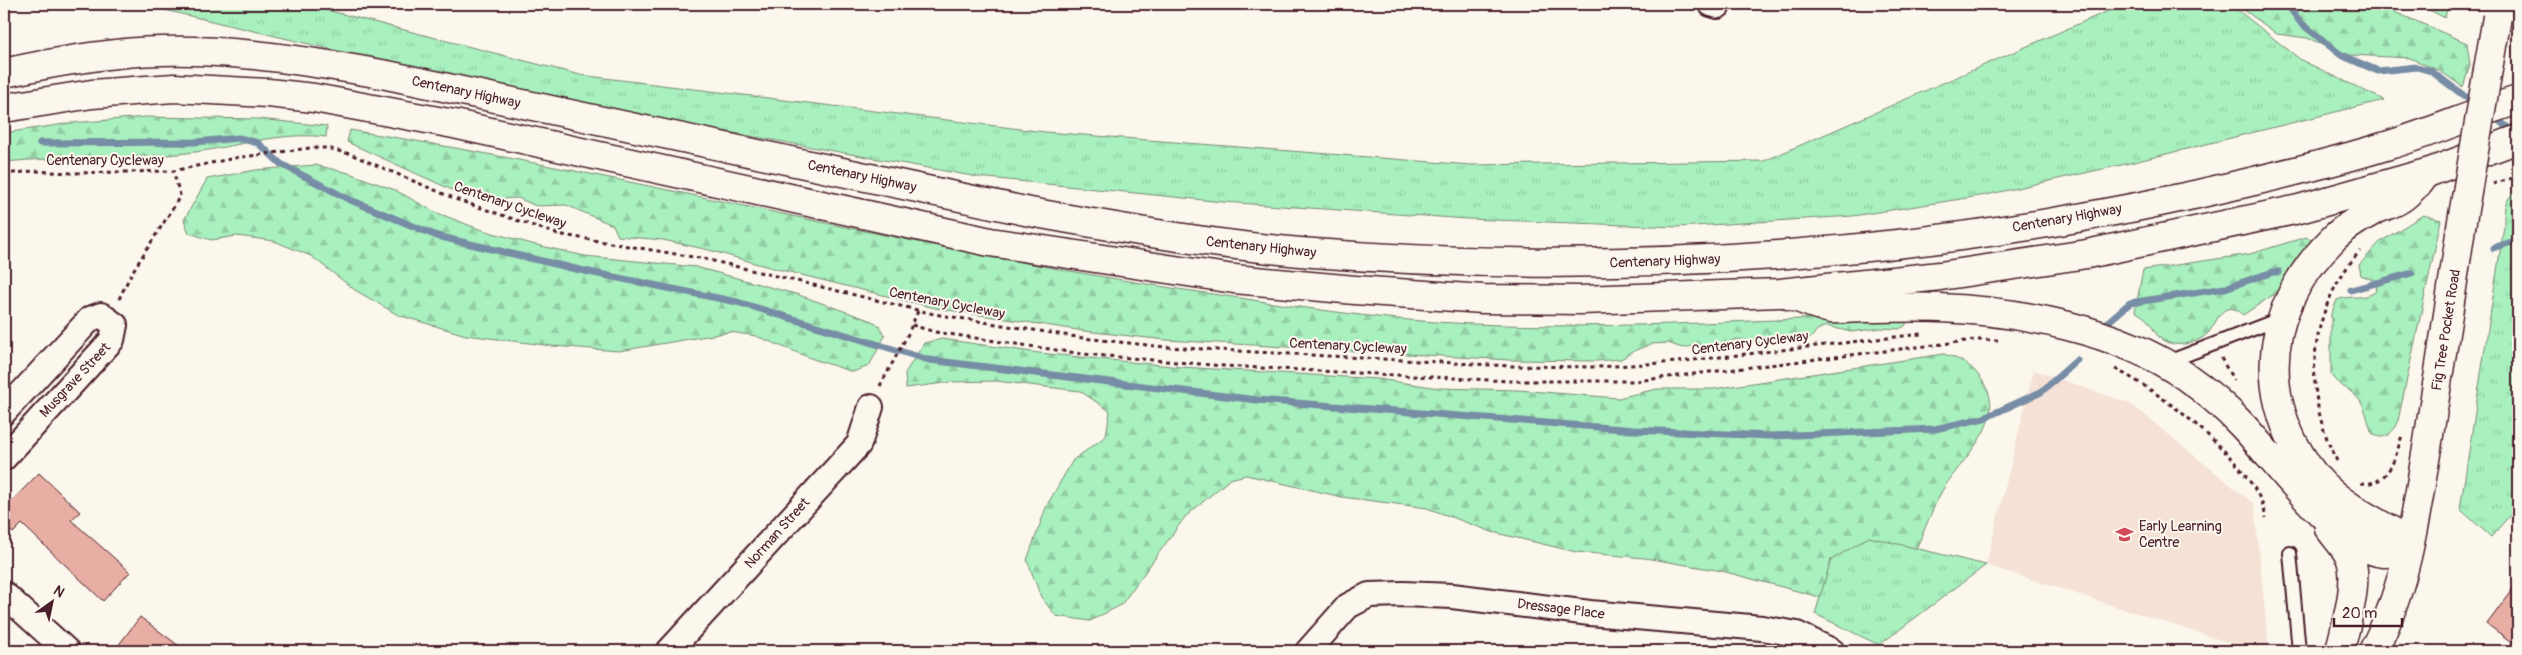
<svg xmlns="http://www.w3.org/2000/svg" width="2522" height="655" viewBox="0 0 2522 655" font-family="Pangolin,sans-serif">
<defs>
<pattern id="forest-firs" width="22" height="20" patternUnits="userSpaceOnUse" patternTransform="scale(1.25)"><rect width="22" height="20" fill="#a8f0bd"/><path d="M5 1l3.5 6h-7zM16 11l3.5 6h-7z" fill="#92cda3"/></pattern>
<pattern id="park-tufts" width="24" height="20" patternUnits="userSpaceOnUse" patternTransform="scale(1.25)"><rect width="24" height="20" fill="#a8f0bd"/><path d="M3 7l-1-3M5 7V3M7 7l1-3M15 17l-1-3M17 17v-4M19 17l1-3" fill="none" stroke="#92cda3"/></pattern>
</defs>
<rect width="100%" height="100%" fill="#fbf7ec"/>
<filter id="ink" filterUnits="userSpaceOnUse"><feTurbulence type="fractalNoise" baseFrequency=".02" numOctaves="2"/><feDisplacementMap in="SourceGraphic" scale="10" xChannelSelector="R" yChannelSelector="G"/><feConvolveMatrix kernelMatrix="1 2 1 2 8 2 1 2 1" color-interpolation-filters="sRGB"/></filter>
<g filter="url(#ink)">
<path fill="#f5e1d6" d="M2034 370 2131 404 2254 504 2269 651H2255L1986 565Z"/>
<g fill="url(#forest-firs)" stroke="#798874">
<path d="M2236 4H2376L2467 43 2470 65 2463 87 2440 71 2410 58 2350 55 2307 38 2277 34Z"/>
<path d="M146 117 258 119 327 126 326 137C278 131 234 148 187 153 126 160 65 156 4 162V133L71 123Z"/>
<path d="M350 130C646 177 936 256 1233 297 1300 307 1369 318 1436 322 1591 332 1746 320 1901 315L1907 322 1905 326 1899 329 1881 328 1851 332 1826 326 1817 330 1811 338 1802 342 1787 339 1762 343 1736 339 1713 350 1693 346 1682 348 1668 343 1651 344 1636 350 1621 359 1597 361 1510 360 1166 340 1084 331 935 308 765 266 709 250 663 240 618 236 613 225 608 223 566 205 536 206 518 198 493 199 461 194 347 142Z"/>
<path d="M315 165 349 173 395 190 435 212 479 229 532 244 585 256 696 267 799 295 872 321 879 326 885 336 869 366 853 372 813 359 756 336 730 332 619 351 552 346 466 335 398 315 355 290 311 256 274 241 237 236 211 240 189 233 184 220 207 179 256 170Z"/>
<path d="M2423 215 2441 220 2397 425C2391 434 2382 442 2372 433 2367 420 2366 406 2356 396 2348 388 2337 385 2331 375V314L2337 300C2350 294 2365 301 2376 291L2377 286 2375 281 2361 275 2359 265 2380 242Z"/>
<path d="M2306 237 2312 241 2290 268 2276 293 2243 315C2223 297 2218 321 2209 332 2201 342 2180 347 2169 343 2156 339 2155 330 2148 321 2145 317 2139 314 2135 311L2143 270 2250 254Z"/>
<path d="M942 339 1039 353 1181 367 1378 379 1439 388 1518 390 1618 398 1657 389H1713L1944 354C1963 360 1975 367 1985 385 2007 423 1960 460 1942 491 1933 507 1927 524 1920 540 1911 560 1900 579 1890 599L1838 602 1722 571 1645 558 1576 552 1492 532 1427 508 1342 497 1246 475 1230 479 1185 517 1121 605 1090 621 1056 616 1041 597 1027 560 1047 505 1073 460 1106 436 1110 411 1080 391 996 381 952 382 906 388 905 373 924 343Z"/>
</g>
<g fill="url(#park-tufts)" stroke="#798874">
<path d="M139 4H303L580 75 1045 132 1471 165 1764 161 2124 4H2230L2301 60 2384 100 2130 163 1986 195 1853 216 1678 227 1468 219 1223 202 978 177 539 98Z"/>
<path d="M2418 4H2448L2445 18Z"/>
<path d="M2518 190V506L2491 537 2460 509 2504 226C2504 210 2503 199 2518 190Z"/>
<path d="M1869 537 1986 565 1879 645 1815 614 1831 560Z"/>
</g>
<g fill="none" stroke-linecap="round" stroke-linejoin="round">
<g stroke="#778ca5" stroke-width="7">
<path d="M2287 4 2301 23 2341 55 2378 71 2417 67 2431 71 2475 104"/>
<path d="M2492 116 2516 133"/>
<path d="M40 143 195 142 239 138 258 143 281 164 348 199 437 236 584 271 737 302 929 360 1257 400 1635 430 1770 436 1935 429 1984 418 2041 392 2077 360"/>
<path d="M2493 248 2518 240"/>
<path d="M2351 290 2412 273"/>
<path d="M2102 327 2130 303 2225 288 2273 272H2279"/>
</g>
</g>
<g fill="#e8aea4" stroke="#4a1f2b">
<path d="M39 473 80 512 71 520 130 572 103 601 22 524 13 533 4 524V509Z"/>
<path d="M2518 582V647L2487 624Z"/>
<path d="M140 617 186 651H114Z"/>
</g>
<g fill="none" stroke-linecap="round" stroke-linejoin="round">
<defs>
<g id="lane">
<path d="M2165 363 2282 318"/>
<path d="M2290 553 2299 651"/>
</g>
<g id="street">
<path d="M1711 4 1718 6"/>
<path d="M4 412 90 319 101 315 115 325 112 340 4 458"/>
<path d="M4 594 67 651"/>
<path d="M669 651 859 444 871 407"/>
<path d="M1308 651 1348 606 1369 595 1403 594 1452 596 1590 613 1762 628 1797 634 1832 651"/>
</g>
<path id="secondary" d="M2373 651C2407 587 2416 513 2428 442 2439 370 2451 299 2461 227"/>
<g id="highway">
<path d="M4 73C41 65 78 58 116 54 206 44 298 59 387 75L1030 212C1119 228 1209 244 1300 252 1618 278 1940 257 2250 182 2297 171 2344 159 2389 145 2433 132 2475 113 2518 100"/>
<path d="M4 108 92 94 174 88 268 93 314 98 454 124 990 242 1234 279 1355 290 1483 299 1580 300 1780 293 1940 276 2087 254 2299 209 2430 172 2518 139"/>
<path d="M1791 296C1804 300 1818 306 1831 309 1841 310 1854 308 1865 308 1890 308 1915 307 1940 308 2020 311 2119 330 2185 376 2205 390 2225 407 2242 425 2272 456 2339 549 2383 553 2394 554 2401 548 2409 541 2381 524 2347 509 2323 485 2311 473 2301 457 2293 442 2257 369 2276 296 2332 240 2344 227 2360 218 2375 210 2383 206 2393 204 2400 199 2407 195 2413 187 2420 182"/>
<path d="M2329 528C2336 538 2345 547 2350 557 2360 581 2345 626 2340 651"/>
</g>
</defs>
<use href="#lane" stroke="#4a1f2b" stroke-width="16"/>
<use href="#street" stroke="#4a1f2b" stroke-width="28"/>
<use href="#secondary" stroke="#4a1f2b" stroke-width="31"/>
<use href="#highway" stroke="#4a1f2b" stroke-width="31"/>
<g stroke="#4a1f2b" stroke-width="3" stroke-dasharray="4 4" stroke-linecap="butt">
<path d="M4 174 34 171 71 173 173 171 235 158 310 148H327L350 154 458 200 557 234 705 259 934 314 1083 338 1165 347 1510 366 1597 367 1677 362 1921 334"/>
<path d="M2493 184 2518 176"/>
<path d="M119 299 131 274 175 205 180 195 173 171"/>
<path d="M912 325 935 332 1083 354 1224 366 1509 381H1636L1975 340H2001"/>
<path d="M2221 358 2234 381"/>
<path d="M2115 369C2159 390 2260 467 2266 518"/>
<path d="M880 386 907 336 918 311"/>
<path d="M2337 461C2301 392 2308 310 2360 251"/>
<path d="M2361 483C2389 487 2396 456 2402 435"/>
</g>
<use href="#lane" stroke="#fbf7ec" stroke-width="12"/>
<use href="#street" stroke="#fbf7ec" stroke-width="24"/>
<use href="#secondary" stroke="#fbf7ec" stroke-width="28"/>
<use href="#highway" stroke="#fbf7ec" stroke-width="28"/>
<defs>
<path id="secondary-bridge" d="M2461 227 2497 17"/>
</defs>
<use href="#secondary-bridge" stroke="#4a1f2b" stroke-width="31" stroke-linecap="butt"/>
<use href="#secondary-bridge" stroke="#fbf7ec" stroke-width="28"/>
</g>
</g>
<defs>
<symbol id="school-bare" viewBox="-9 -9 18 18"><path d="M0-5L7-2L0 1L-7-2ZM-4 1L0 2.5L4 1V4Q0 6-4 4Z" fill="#d1495b" stroke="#fbf7ec" stroke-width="2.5" paint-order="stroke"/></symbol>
</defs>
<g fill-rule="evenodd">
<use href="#school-bare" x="2112" y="522" width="25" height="25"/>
</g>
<g text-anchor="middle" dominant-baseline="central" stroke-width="4" stroke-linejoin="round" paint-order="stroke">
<g font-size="14" fill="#4a1f2b" stroke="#fbf7ec">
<text transform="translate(466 92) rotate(12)">Centenary Highway</text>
<text x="105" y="160">Centenary Cycleway</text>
<text transform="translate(862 176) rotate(12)">Centenary Highway</text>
<text transform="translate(510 205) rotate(19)">Centenary Cycleway</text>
<text transform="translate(2067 218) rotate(-10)">Centenary Highway</text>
<text transform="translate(1261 247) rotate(6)">Centenary Highway</text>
<text transform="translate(1665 261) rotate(-2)">Centenary Highway</text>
<text transform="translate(947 303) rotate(11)">Centenary Cycleway</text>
<text transform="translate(2446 330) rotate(-81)">Fig Tree Pocket Road</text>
<text transform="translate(1750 343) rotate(-7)">Centenary Cycleway</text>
<text transform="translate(1348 346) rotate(3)">Centenary Cycleway</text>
<text transform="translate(75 380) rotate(-47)">Musgrave Street</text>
<text transform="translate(777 533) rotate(-48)">Norman Street</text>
<text transform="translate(1561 609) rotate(7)">Dressage Place</text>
</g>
<g font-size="14" fill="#4a1f2b" stroke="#fbf7ec" text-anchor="start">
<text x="2139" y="526">Early Learning<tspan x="2139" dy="16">Centre</tspan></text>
</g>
</g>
<rect width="2522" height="655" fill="none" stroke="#fbf7ec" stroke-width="20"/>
<rect x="10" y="10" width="2502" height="635" fill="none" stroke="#4a1f2b" stroke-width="2" filter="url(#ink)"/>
<g transform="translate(52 602) rotate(33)" stroke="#fbf7ec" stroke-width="4" paint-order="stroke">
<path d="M0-4L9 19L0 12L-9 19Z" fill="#4a1f2b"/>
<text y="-8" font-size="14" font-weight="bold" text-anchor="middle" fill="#4a1f2b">N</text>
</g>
<path d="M2334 618v8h68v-8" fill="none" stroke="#4a1f2b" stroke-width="2.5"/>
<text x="2342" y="618" font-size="15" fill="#4a1f2b" stroke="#fbf7ec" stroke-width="4" paint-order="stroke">20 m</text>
</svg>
